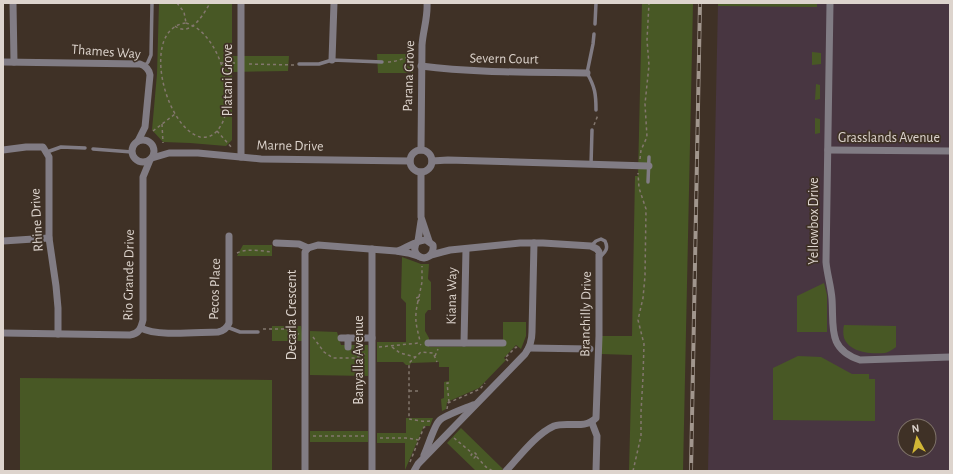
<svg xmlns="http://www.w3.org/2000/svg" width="953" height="474" viewBox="0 0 953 474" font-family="'Alegreya Sans',sans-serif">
<rect width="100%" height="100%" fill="#3f3126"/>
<path fill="#483641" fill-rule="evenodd" d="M718 3H950V471H708ZM905 426H929V450H905Z"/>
<g fill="#485825">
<path d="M159 3H232V56H289L288 71 232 72V140L226 146 190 143 163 142 152 130 157 74Z"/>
<path d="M642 3H693L683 471H629L632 355 601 354 602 336H632L635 176H638Z"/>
<path d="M718 3H817V7L718 6Z"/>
<path d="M812 52 821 53V64L812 65Z"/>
<path d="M377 54H414L413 73H378Z"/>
<path d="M816 84 820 85V99L815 100Z"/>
<path d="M815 118 820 119V133L815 134Z"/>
<path d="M243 245H272V256H237Z"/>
<path d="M402 257 421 264H429L428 279 431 282V310H428L425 314V331L429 338V347L503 346V322H526V336L521 349 516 345 504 358 506 360 479 388 447 402 446 409 442 411 441 399 444 398V382L449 381V367H439V362L411 363 410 365H406L403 362H377V342H406V303L401 298Z"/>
<path d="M824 283 827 295V332H797V296Z"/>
<path d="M844 325 896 326V347C893 349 889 352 885 353 871 354 850 353 844 338 843 334 843 329 844 325Z"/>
<path d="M272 326H301L303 341H272Z"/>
<path d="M310 331 337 332 341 345H368V376L310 375Z"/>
<path d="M798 356 821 357 852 374H869V379H875V421L773 420V368Z"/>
<path d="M20 378 272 380V471H20Z"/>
<path d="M406 418H433L430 426H425L423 428 405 470V443H377V433H406Z"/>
<path d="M461 428 503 469 501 471H476L447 443Z"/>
<rect x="310" y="431" width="58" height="11"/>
</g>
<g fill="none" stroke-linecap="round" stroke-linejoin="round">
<g stroke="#83776e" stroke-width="1.5" stroke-dasharray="3 3" stroke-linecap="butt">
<path d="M177 3 184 12 186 23"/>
<path d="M186 23C221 32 241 107 216 132 211 137 206 138 200 137 164 127 140 28 186 23Z"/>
<path d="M175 26C190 38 204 14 210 3"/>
<path d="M388 62C398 62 406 56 415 57"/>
<path d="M221 63H235"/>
<path d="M249 64 295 65"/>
<path d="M162 124 163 143"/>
<path d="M594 125 598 115"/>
<path d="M153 131 175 114"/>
<path d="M217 131 233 149"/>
<path d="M640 159 641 150 647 137 645 104 649 65 647 40 649 3"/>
<path d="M237 253C247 248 261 251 272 252"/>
<path d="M419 297 416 298 418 301 420 299 419 297 422 282V266"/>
<path d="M418 301C414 319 416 324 420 341"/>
<path d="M263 329H285L299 334"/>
<path d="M313 337 324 352 333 358H355L365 354"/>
<path d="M379 347 419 343 421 345"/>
<path d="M392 347 400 353 415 357"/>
<path d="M435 356 438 349"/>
<path d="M508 361 505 358 516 347 519 350"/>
<path d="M409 391H420"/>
<path d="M449 402 447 383H451"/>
<path d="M447 409 448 403 480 389 485 383"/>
<path d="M430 421C423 422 415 420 409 419V363L421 352 433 353 437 362"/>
<path d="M313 436H365"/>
<path d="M380 438H406L419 440"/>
<path d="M454 438 472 453"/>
<path d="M476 456 474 458 471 455 474 452 477 455 476 456 486 467 493 471"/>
<path d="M410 462 424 427H427"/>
<path d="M633 471 641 436V412L643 377 644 344 638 320 643 298 645 276 646 209 639 188 638 173"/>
</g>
<g stroke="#817c84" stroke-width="3.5">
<path d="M595 24 596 3"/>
<path d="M594 34 593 44 587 73C595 87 596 94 596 110"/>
<path d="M299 64H319L332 60 382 62"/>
<path d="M145 66 148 62 151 55 152 3"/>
<path d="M93 149 132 152"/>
<path d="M47 152 61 147 85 148"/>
<path d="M591 165 592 130"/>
<path d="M648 182 649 157"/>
<path d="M591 246 596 241 601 239 605 241C609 249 605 252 600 257"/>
<path d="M227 327 240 332H258"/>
</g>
<g stroke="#817c84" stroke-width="7">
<path d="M13 3 14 62"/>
<path d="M830 3 826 262C827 274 831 286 832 299 834 327 827 349 860 360L950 357"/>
<path d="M332 60 334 3"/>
<path d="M3 62 140 64C146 66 149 69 150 75L145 127 138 141"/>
<path d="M421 66C476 73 531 72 587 73"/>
<circle cx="143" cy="151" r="11"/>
<path d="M3 150 26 147H43L49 157V238L56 286 58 308V334"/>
<path d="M421 150 422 45C423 31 428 17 427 3"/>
<path d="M828 150 950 151"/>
<circle cx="421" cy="161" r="11"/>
<path d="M241 157V3"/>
<path d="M152 158 169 153H198L261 159 410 161"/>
<path d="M432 161 448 160 649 166"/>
<path d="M421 172V217L429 241"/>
<path d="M3 241 49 238"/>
<path d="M418 241 421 221"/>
<path d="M276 243 299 244 308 248"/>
<path d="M398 251C406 248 419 239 426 240L433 245C434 252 431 257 424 258 416 257 412 250 417 242"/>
<path d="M431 255 450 250 520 243H543L591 246 597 249 599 252V336L596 418C584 430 568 421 554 426 536 434 519 457 506 471"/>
<path d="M141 328C157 337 199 332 218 332 224 331 227 328 229 323V236"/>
<path d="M3 333 130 335C139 334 141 328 143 320V177L150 160"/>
<path d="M341 338H372"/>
<path d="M428 343H503"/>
<path d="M464 343 466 249"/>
<path d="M348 347V338"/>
<path d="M529 348 590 349"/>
<path d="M592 423 597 436 596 471"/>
<path d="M424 455C428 447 434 426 439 421 443 416 466 408 473 405"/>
<path d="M305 471V252L308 248 318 245 396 251 408 253 418 256"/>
<path d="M372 471V249"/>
<path d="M414 471 418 464 525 354C530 347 532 341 532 332L534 243"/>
</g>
<defs>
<path id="rail" d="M691 471 700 3"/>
</defs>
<use href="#rail" stroke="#a1968d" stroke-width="4"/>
<use href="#rail" stroke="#3f3126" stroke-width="2.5" stroke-dasharray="8" stroke-linecap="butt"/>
</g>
<g text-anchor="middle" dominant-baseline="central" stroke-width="3.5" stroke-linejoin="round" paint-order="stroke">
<g font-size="14" fill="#ddd4cd" stroke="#3f3126">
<text transform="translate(106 52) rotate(4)">Thames Way</text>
<text transform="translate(504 59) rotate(1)">Severn Court</text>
<text transform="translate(409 76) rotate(-88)">Parana Grove</text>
<text transform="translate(228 80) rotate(-90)">Platani Grove</text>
<text x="889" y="138">Grasslands Avenue</text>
<text transform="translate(290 146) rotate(1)">Marne Drive</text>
<text transform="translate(37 220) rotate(-93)">Rhine Drive</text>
<text transform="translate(814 221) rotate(-90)">Yellowbox Drive</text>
<text transform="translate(129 275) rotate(-89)">Rio Grande Drive</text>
<text transform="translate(215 289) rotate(-88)">Pecos Place</text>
<text transform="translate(452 296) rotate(-89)">Kiana Way</text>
<text transform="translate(586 314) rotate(-89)">Branchilly Drive</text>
<text transform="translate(292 315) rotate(-90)">Decarla Crescent</text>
<text transform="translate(359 360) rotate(-90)">Banyalla Avenue</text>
</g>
</g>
<rect width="953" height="474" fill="none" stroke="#ddd4cd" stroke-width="8"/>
<g transform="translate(917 438) rotate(352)"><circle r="19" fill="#3f3126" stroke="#7e7269"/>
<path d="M0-3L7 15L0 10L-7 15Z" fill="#d2b736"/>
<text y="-6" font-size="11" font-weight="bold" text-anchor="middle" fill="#ddd4cd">N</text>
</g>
</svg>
